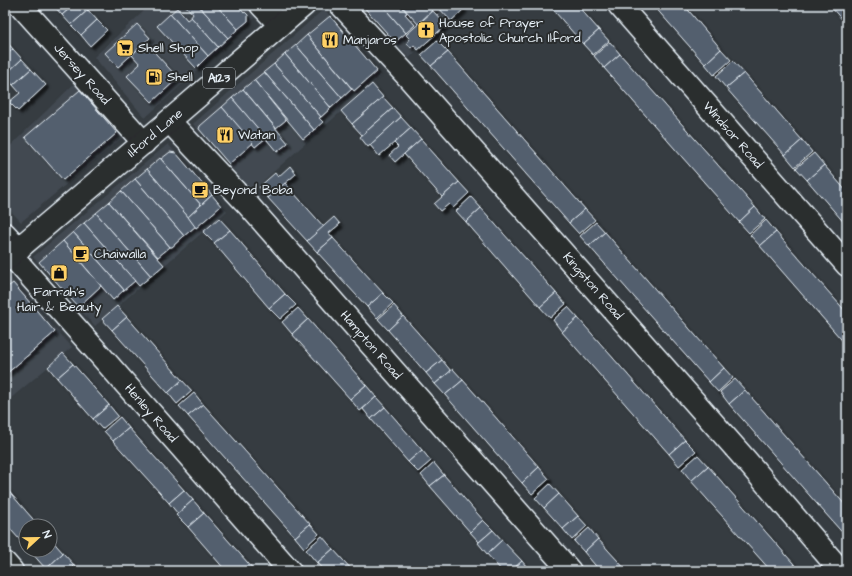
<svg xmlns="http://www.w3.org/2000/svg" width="852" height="576" viewBox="0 0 852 576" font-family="'Architects Daughter',sans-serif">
<defs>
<filter id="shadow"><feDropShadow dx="3.5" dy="3.5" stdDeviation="1" flood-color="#0009"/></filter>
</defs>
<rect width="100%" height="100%" fill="#363c41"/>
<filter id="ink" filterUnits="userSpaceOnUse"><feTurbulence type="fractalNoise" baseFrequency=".025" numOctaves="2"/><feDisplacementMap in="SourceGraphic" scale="8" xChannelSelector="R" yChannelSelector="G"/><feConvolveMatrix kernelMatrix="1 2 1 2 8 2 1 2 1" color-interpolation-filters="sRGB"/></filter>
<g filter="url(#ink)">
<g fill="#424951">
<path d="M139 5H243L255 18 145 118 94 57 144 11Z"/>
<path d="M361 5H468L409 58Z"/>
<path d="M324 9 381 76 252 191 193 124Z"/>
<path d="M76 82 123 137 21 222 5 205V151Z"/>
<path d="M168 144 227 211 95 326 33 257Z"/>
<path d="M10 278 72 347 5 403V282Z"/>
</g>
<g fill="#535e6e" stroke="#e8f1f8" filter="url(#shadow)">
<path d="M53 5H74L62 15Z"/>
<path d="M74 5H84L88 10 71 25 62 15Z"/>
<path d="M185 5H198L228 38 218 47 191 17 193 14Z"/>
<path d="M198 5H216L238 29 228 38Z"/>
<path d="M216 5H237L244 13 245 12 248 15V21L238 29Z"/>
<path d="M362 5H382L406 33 395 42Z"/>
<path d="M382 5H401L407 13 405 14 415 25 406 33Z"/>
<path d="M401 5H436L437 6 418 24Z"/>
<path d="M436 5H460L464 9 451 21Z"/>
<path d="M549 5H577L599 30 583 44Z"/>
<path d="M653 5H684L721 49 705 64Z"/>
<path d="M829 5H847V25Z"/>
<path d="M177 8 187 20 191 17 218 47 208 56 170 14Z"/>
<path d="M88 10 97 20 81 35 71 25Z"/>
<path d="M433 11 446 25 418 50 414 45 411 48 407 43 410 39 406 35Z"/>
<path d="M170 14 208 56 196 68 157 26Z"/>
<path d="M330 16 377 71 354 91 307 35Z"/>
<path d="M97 20 107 30 90 46 81 35Z"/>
<path d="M137 24 150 38 118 67 105 53Z"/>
<path d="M599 30 609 41 593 55 583 44Z"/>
<path d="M307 35 352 89 342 98 296 45Z"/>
<path d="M5 40 13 49 5 56Z"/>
<path d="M437 41 448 52 431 66 421 55Z"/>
<path d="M145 42 178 78 152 102 127 76 140 64 132 55Z"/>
<path d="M610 42 620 54 604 68 594 56Z"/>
<path d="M296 45 342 98 331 108 285 54Z"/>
<path d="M13 49 22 59 5 75V56Z"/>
<path d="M721 49 731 60 714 75 705 64Z"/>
<path d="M448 52 585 209 569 223 431 66Z"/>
<path d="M285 54 331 108 321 117 274 64Z"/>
<path d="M620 54 755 207 739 222 604 68Z"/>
<path d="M22 59 31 69 13 85 5 76V75Z"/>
<path d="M733 61 744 73 726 88 716 76Z"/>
<path d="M274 64 321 117 319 118 323 122 314 130 264 72Z"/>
<path d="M31 69 46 85 18 111 9 102 20 93 13 85Z"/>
<path d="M264 72 314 130 303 139 254 80Z"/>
<path d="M744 73 802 140 785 155 726 88Z"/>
<path d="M254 80 286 120 276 128 243 89Z"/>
<path d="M372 84 383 97 352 124 341 111Z"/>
<path d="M243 89 288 143 277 152 232 98Z"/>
<path d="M80 90 117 133 63 180 25 137Z"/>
<path d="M383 97 393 108 362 135 352 124Z"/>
<path d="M232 98 266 138 255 147 222 107Z"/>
<path d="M222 107 253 143 229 164 199 129 200 126Z"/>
<path d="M393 108 401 117 368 147 360 137Z"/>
<path d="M401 117 411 128 379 156 370 145Z"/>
<path d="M411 128 421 139 395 162 389 155 398 147 394 143Z"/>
<path d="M421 139 459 182 442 197 404 154Z"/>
<path d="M802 140 812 152 795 167 785 155Z"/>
<path d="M170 152 176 153 212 195 201 205 161 159Z"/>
<path d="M814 153 824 165 807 180 796 168Z"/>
<path d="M160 158 201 205 188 217 147 169Z"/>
<path d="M824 165 847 192V226L807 180Z"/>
<path d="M290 166 296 174 268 198 259 187 275 173 278 177Z"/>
<path d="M147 169 196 226 184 236 135 179Z"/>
<path d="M135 179 184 236 172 247H170L121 191Z"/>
<path d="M459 182 469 193 453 208 449 204 440 211 434 204Z"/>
<path d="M285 183 324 227 307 241 268 198Z"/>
<path d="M121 191 170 247 158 257 109 202Z"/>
<path d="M212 195 221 206 196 228 188 217Z"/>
<path d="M471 197 481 208 466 222 456 211Z"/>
<path d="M109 202 164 265 151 276 96 213Z"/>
<path d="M755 207 765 219 749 233 739 222Z"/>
<path d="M481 208 556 293 540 307 466 222Z"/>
<path d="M585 209 595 220 579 234 569 223Z"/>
<path d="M96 213 151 276 139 286 84 223Z"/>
<path d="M334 217 340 224 329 233 333 238 317 252 307 241Z"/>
<path d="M219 218 230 230 214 243 203 232Z"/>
<path d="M766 220 776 232 760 246 750 235Z"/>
<path d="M596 222 605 232 589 246 580 236Z"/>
<path d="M84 223 135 281 124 290 73 232Z"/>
<path d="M230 230 285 294 269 308 214 243Z"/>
<path d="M73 232 124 290 113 300 63 241Z"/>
<path d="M605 232 724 368 709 382 589 246Z"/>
<path d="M776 232 847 313V346L760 246Z"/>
<path d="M333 238 383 293 367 307 317 252Z"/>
<path d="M63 241 101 286 78 307 39 262Z"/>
<path d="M13 283 55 332 5 375V289Z"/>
<path d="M383 293 393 303 377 318 367 307Z"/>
<path d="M556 293 566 304 550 318 540 307Z"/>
<path d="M285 294 296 305 280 319 269 308Z"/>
<path d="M394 305 403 316 388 330 378 319Z"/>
<path d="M117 306 127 317 112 330 102 319Z"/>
<path d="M568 307 578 318 562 332 553 320Z"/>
<path d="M298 308 308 319 292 334 282 322Z"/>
<path d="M403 316 442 360 426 373 388 330Z"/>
<path d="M127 317 182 380 168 393 112 330Z"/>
<path d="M578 318 685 440 669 454 562 332Z"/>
<path d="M308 319 366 385 350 399 292 334Z"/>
<path d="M63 353 73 364 57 378 48 367Z"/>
<path d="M442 360 451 371 435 384 426 373Z"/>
<path d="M73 364 109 405 93 419 57 378Z"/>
<path d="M724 368 733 378 718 392 709 382Z"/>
<path d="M453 369 463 380 445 395 435 384Z"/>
<path d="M735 379 745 390 729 404 720 392Z"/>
<path d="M182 380 192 391 177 404 168 393Z"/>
<path d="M463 380 539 467 522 483 445 395Z"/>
<path d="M366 385 376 397 360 411 350 399Z"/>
<path d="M745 390 847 507V538L729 404Z"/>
<path d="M194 393 203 404 188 416 179 406Z"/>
<path d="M376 397 385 407 371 419 363 409Z"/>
<path d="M203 404 310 524 295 537 188 416Z"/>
<path d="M109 405 118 416 102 429 93 419Z"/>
<path d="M385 407 422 450 408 462 371 419Z"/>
<path d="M120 417 129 428 113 441 104 431Z"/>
<path d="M129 428 184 490 169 503 113 441Z"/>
<path d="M685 440 696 451 679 466 669 454Z"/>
<path d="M422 450 431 461 418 472 408 462Z"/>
<path d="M698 455 708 466 691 481 682 469Z"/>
<path d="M434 463 444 475 430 486 421 475Z"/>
<path d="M708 466 800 571H771L691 481Z"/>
<path d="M539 467 549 479 532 494 522 483Z"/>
<path d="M444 475 483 520 470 532 430 486Z"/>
<path d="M550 484 559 494 544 508 535 498Z"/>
<path d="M5 487 39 526H26V547L5 523Z"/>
<path d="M184 490 193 500 178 514 169 503Z"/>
<path d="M559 494 578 516 563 529 544 508Z"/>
<path d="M193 500 204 513 188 527 176 515Z"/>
<path d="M204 513 255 571H226L188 527Z"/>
<path d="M578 516 587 526 572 540 563 529Z"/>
<path d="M483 520 493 530 479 542 470 532Z"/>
<path d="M310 524 319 534 304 548 295 537Z"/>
<path d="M589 528 598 539 584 552 574 541Z"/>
<path d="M493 530 502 540 487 554 478 543Z"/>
<path d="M322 536 333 549 317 563 306 550Z"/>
<path d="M50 538 63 553 46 569 29 550H50Z"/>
<path d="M598 539 627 571H600L584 552Z"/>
<path d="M502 540 522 561 511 571H502L487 554Z"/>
<path d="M333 549 353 571H324L317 563Z"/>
<path d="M63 553 74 565 68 571H47L46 569Z"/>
<path d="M522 561 530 571H511Z"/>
<path d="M76 566 80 571H70Z"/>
</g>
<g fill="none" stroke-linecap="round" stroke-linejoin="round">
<defs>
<g id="minor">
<path d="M20 5 144 143"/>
<path d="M261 5 280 25"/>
<path d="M341 5 408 77 745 459 841 571"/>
<path d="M619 5 847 265"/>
<path d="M169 121 249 206 570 571"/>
<path d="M5 234 19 249"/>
<path d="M11 255 92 346 290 571"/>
<path d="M5 563 12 571"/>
</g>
<path id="major" d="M5 260 169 121 304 5"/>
</defs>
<use href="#minor" stroke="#e8f1f8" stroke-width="25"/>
<use href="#major" stroke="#e8f1f8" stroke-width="25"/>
<use href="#minor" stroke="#2a2d2e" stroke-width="22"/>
<use href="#major" stroke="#2a2d2e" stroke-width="22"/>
</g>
</g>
<defs>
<symbol id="church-square" viewBox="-11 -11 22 22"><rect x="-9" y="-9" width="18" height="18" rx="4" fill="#ffd166" stroke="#2a2d2e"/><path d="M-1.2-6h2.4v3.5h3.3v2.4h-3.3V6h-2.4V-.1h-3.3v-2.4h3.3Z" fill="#111"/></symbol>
<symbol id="restaurant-square" viewBox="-11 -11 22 22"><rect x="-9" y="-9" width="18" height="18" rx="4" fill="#ffd166" stroke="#2a2d2e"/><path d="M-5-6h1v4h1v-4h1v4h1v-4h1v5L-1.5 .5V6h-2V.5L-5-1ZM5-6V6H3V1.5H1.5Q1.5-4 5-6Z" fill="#111"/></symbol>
<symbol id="supermarket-square" viewBox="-11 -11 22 22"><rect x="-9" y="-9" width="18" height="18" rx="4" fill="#ffd166" stroke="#2a2d2e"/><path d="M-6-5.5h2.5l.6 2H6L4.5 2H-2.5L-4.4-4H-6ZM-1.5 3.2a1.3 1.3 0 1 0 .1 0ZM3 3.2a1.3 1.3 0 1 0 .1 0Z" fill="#111"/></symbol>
<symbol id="fuel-square" viewBox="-11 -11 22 22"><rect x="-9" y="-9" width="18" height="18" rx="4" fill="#ffd166" stroke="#2a2d2e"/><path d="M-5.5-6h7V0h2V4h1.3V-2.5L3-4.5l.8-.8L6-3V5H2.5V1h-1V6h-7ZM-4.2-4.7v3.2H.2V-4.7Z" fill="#111"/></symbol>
<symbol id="cafe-square" viewBox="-11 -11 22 22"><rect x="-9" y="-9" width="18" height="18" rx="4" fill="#ffd166" stroke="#2a2d2e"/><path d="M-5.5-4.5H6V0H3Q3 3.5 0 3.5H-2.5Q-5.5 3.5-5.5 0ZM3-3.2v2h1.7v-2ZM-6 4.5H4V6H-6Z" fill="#111"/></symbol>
<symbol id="shop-square" viewBox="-11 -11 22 22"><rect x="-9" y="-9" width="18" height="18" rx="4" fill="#ffd166" stroke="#2a2d2e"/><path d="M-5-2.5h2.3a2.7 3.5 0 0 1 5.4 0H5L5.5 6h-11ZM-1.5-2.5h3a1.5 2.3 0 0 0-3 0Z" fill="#111"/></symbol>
</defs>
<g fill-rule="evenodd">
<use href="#church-square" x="416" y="20" width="20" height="20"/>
<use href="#restaurant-square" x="320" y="30" width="20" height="20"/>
<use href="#supermarket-square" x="115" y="38" width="20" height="20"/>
<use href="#fuel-square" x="144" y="67" width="20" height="20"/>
<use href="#restaurant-square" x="215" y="125" width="20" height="20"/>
<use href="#cafe-square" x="190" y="180" width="20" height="20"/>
<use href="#cafe-square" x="71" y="244" width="20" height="20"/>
<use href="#shop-square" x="49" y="263" width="20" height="20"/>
</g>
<g text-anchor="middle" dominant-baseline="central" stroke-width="4" stroke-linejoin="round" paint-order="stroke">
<rect fill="#2a2d2e" stroke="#afb6bb" stroke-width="1" x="203" y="68" width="32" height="20" rx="3"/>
<g font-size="12" font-weight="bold" fill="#e8f1f8">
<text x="219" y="78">A123</text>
</g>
<g font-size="13" fill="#e8f1f8" stroke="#2a2d2e" text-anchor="start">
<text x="439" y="23">House of Prayer<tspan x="439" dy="15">Apostolic Church Ilford</tspan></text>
<text x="343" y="40">Manjaros</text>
<text x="138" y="48">Shell Shop</text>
<text x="167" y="77">Shell</text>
<text x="238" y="135">Watan</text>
<text x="213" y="190">Beyond Boba</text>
<text x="94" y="254">Chaiwalla</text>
<text x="59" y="292" text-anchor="middle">Farrah's<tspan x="59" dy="15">Hair &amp; Beauty</tspan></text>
</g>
<g font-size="13" fill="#e8f1f8" stroke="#2a2d2e">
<text transform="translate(82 74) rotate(48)">Jersey Road</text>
<text transform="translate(155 133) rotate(-40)">Ilford Lane</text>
<text transform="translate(733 135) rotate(49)">Windsor Road</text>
<text transform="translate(593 286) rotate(49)">Kingston Road</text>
<text transform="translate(371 345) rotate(49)">Hampton Road</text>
<text transform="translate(151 413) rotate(49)">Henley Road</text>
</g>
</g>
<rect width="852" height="576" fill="none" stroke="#2a2d2e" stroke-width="20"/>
<rect x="10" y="10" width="832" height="556" fill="none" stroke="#e8f1f8" stroke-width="1.5" filter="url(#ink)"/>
<g transform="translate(38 538) rotate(68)"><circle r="19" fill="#2a2d2e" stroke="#767b7f"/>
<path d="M0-3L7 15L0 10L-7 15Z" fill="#ffd166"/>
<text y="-6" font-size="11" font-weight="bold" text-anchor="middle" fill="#e8f1f8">N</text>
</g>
</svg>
